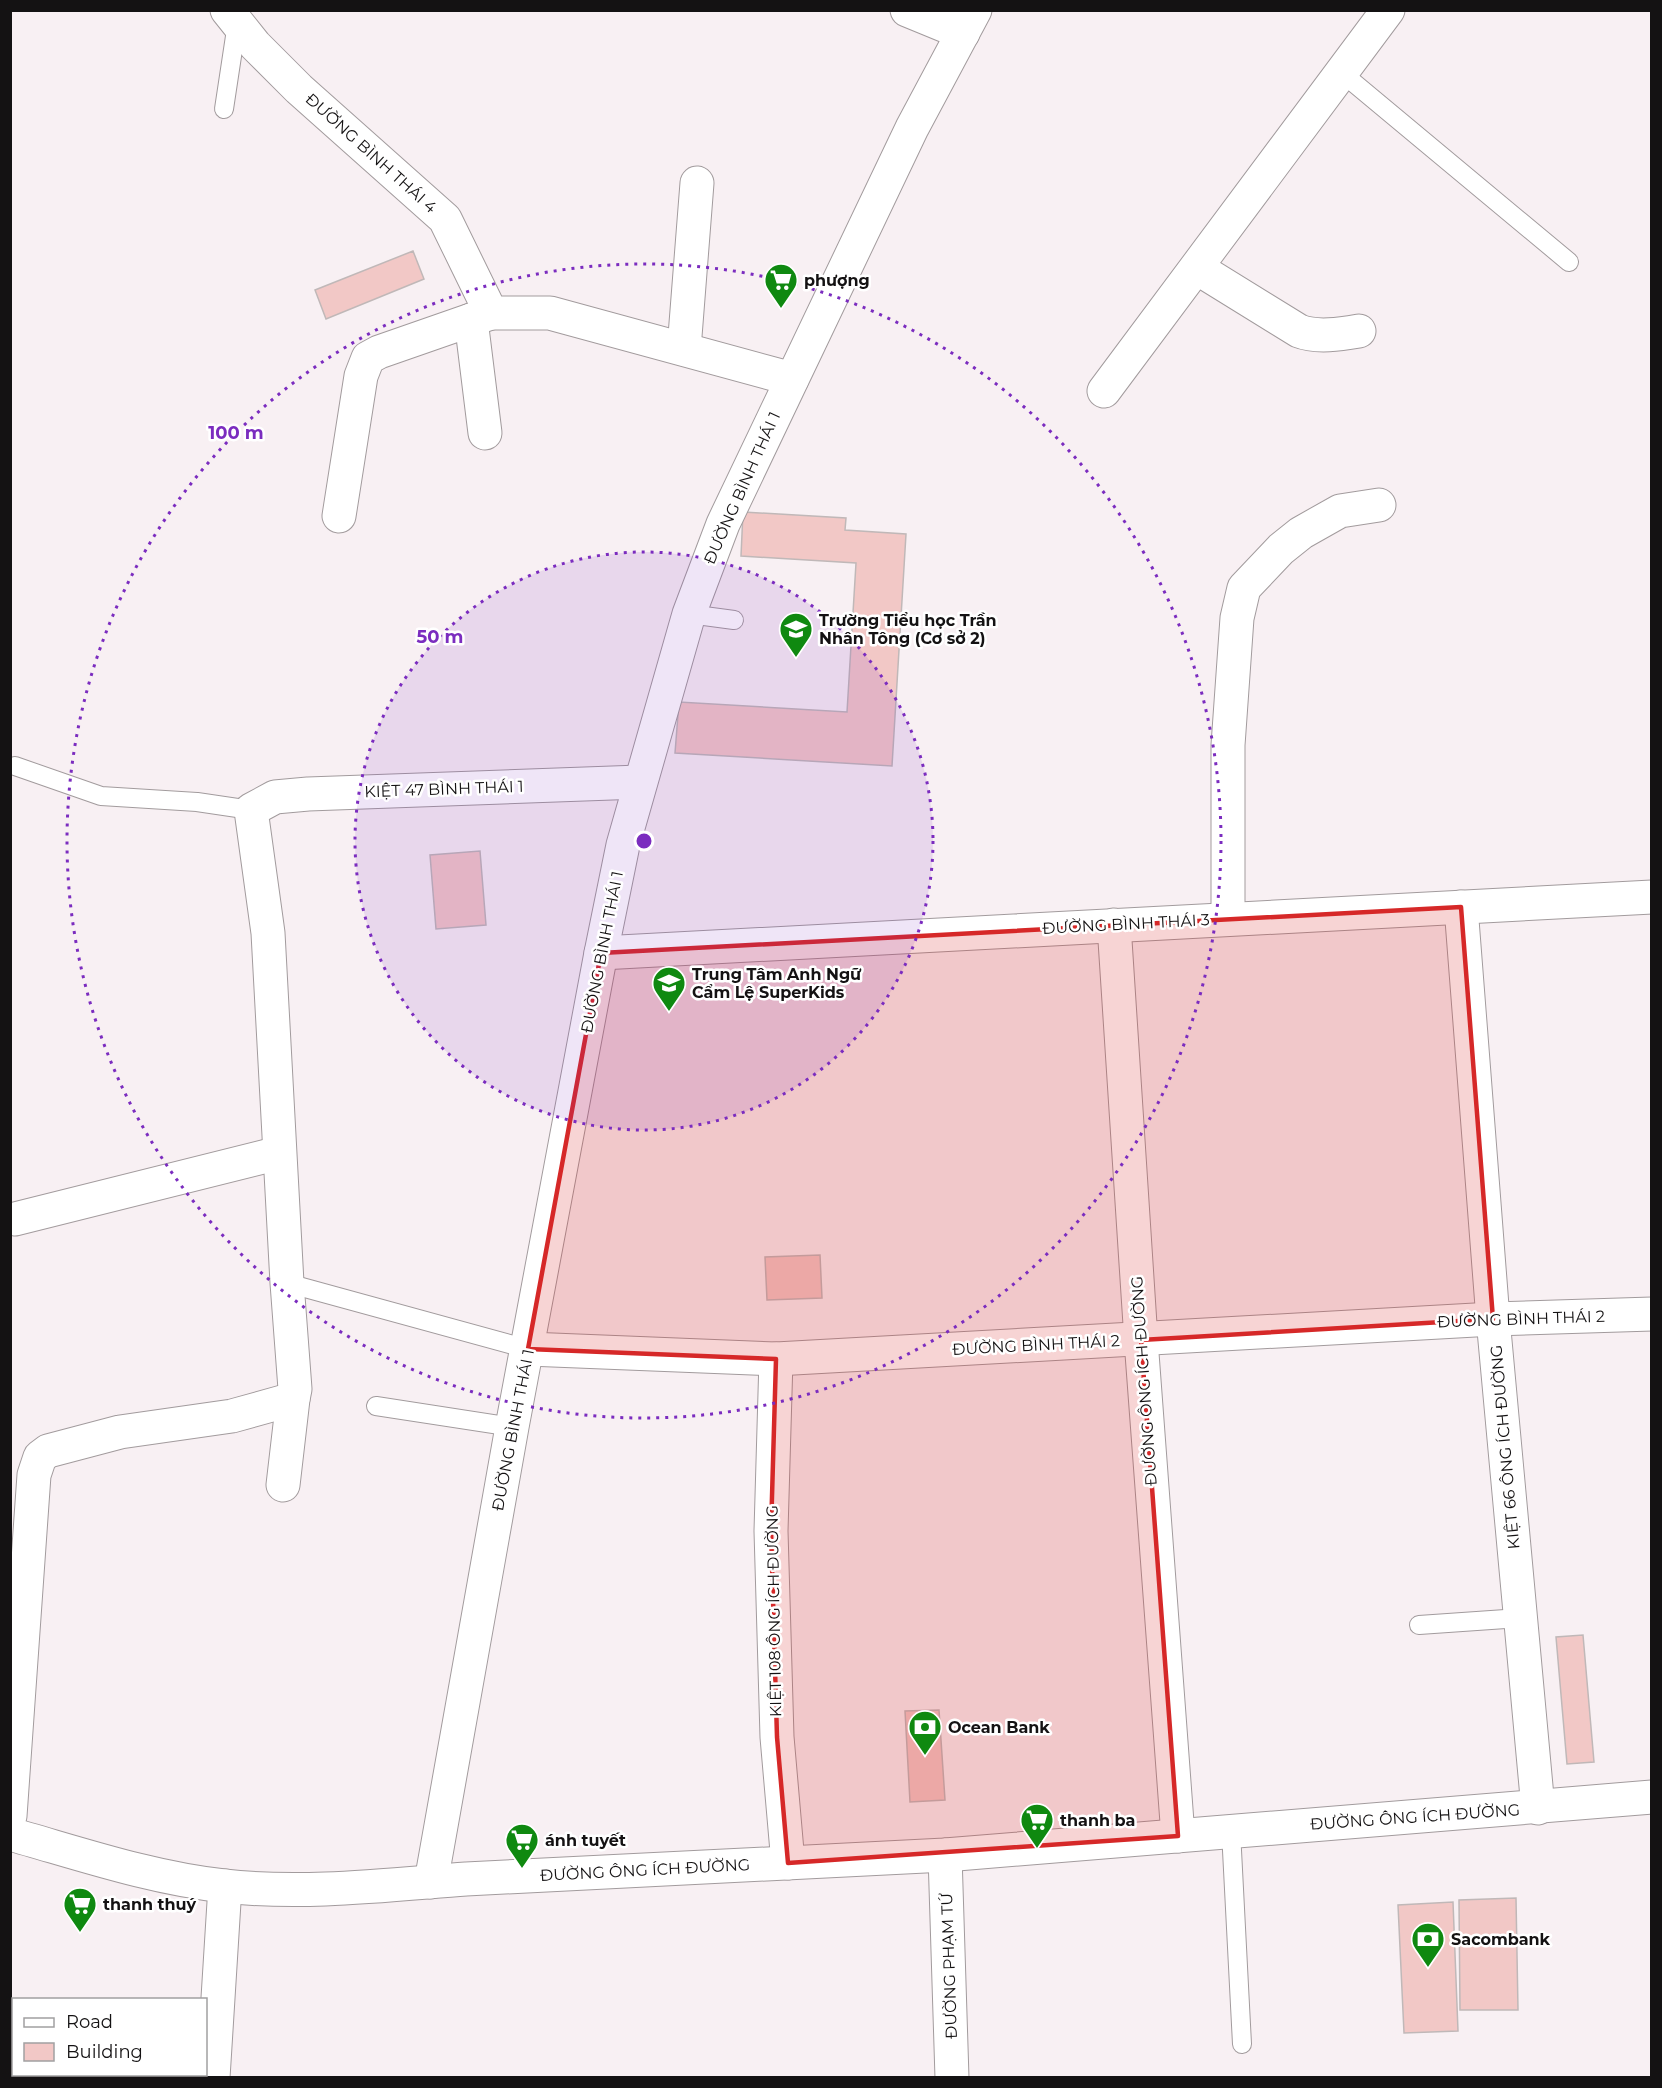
<svg xmlns="http://www.w3.org/2000/svg" width="1662" height="2088" viewBox="0 0 1662 2088" font-family="Montserrat,sans-serif">
<rect width="100%" height="100%" fill="#f8f0f3"/>
<g fill="#f2c8c6" stroke="#c0b8b8" stroke-width="1.5">
<path d="M413 251 424 279 326 319 315 290Z"/>
<path d="M743 512 846 518 845 530 906 534 892 766 675 753 679 702 847 712 856 563 741 556Z"/>
<path d="M480 851 486 925 436 929 430 855Z"/>
<path d="M820 1255 822 1298 767 1300 765 1257Z"/>
<path d="M1583 1635 1594 1762 1567 1764 1556 1637Z"/>
<path d="M939 1710 945 1800 910 1802 905 1711Z"/>
<path d="M1516 1898 1518 2010H1460L1459 1900Z"/>
<path d="M1453 1902 1458 2031 1404 2033 1398 1905Z"/>
</g>
<g fill="none" stroke-linecap="round" stroke-linejoin="round">
<defs>
<g id="lane">
<path d="M1342 73 1569 262"/>
<path d="M224 109 237 23"/>
<path d="M689 614 734 620"/>
<path d="M15 766 101 796 197 802 251 810"/>
<path d="M287 1283 528 1349"/>
<path d="M376 1406 512 1427"/>
<path d="M1419 1625 1520 1618"/>
<path d="M1231 1831 1242 2044"/>
</g>
<g id="street">
<path d="M227 10 255 45 299 89 445 219 491 313H550L792 379"/>
<path d="M907 10 963 33"/>
<path d="M1197 268 1299 331C1317 338 1341 334 1359 331"/>
<path d="M471 320 485 433"/>
<path d="M684 349 697 183"/>
<path d="M1104 391 1388 10"/>
<path d="M339 516 361 376 368 358 379 352 491 313"/>
<path d="M1461 907 1493 1319 1538 1808"/>
<path d="M1228 918V745L1237 618 1244 588 1281 549 1301 533 1340 511 1379 505"/>
<path d="M1114 925 1141 1340 1178 1836"/>
<path d="M601 953 1652 897"/>
<path d="M15 1219 279 1153"/>
<path d="M528 1349 776 1359 1493 1319 1652 1314"/>
<path d="M776 1359 771 1531 777 1737 788 1863"/>
<path d="M283 1485 293 1399 295 1389 287 1283 268 933 251 810 275 797 308 794 640 782"/>
<path d="M10 1816 34 1475 40 1457 48 1451 120 1432 232 1416 293 1399"/>
<path d="M431 1882 512 1427 601 953 623 845 689 614 723 524 912 128 975 10"/>
<path d="M213 2078 225 1886"/>
</g>
<path id="secondary" d="M945 1855 952 2078"/>
<path id="primary" d="M10 1834C81 1854 151 1878 224 1886 303 1895 387 1885 466 1879L945 1855 1652 1797"/>
</defs>
<use href="#lane" stroke="#a29b9d" stroke-width="20"/>
<use href="#street" stroke="#a29b9d" stroke-width="35"/>
<use href="#secondary" stroke="#a29b9d" stroke-width="35"/>
<use href="#primary" stroke="#a29b9d" stroke-width="35"/>
<use href="#lane" stroke="#fff" stroke-width="18"/>
<use href="#street" stroke="#fff" stroke-width="33"/>
<use href="#secondary" stroke="#fff" stroke-width="33"/>
<use href="#primary" stroke="#fff" stroke-width="33"/>
</g>
<path fill="#d62828" fill-opacity="0.2" stroke="#d62828" stroke-width="4.5" stroke-linejoin="round" d="M1461 907 1493 1319 1141 1340 1178 1836 788 1863 777 1737 771 1531 776 1359 528 1349 601 953Z"/>
<circle cx="644" cy="841" r="289" fill="#7b2cbf" fill-opacity=".12"/>
<g fill="none" stroke="#7b2cbf" stroke-width="3" stroke-dasharray="3 6">
<circle cx="644" cy="841" r="289"/>
<circle cx="644" cy="841" r="577"/>
</g>
<defs>
<symbol id="supermarket-pin" viewBox="-11 -11 22 30"><path d="M0 17L-7.5 6A9.5 9.5 0 1 1 7.5 6Z" fill="#0f8910" stroke="#fff"/><path d="M-6-5.5h2.5l.6 2H6L4.5 2H-2.5L-4.4-4H-6ZM-1.5 3.2a1.3 1.3 0 1 0 .1 0ZM3 3.2a1.3 1.3 0 1 0 .1 0Z" fill="#fff"/></symbol>
<symbol id="school-pin" viewBox="-11 -11 22 30"><path d="M0 17L-7.5 6A9.5 9.5 0 1 1 7.5 6Z" fill="#0f8910" stroke="#fff"/><path d="M0-5L7-2L0 1L-7-2ZM-4 1L0 2.5L4 1V4Q0 6-4 4Z" fill="#fff"/></symbol>
<symbol id="bank-pin" viewBox="-11 -11 22 30"><path d="M0 17L-7.5 6A9.5 9.5 0 1 1 7.5 6Z" fill="#0f8910" stroke="#fff"/><path d="M-6-4H6V4H-6ZM0-2.3a2.3 2.3 0 1 0 0 4.6a2.3 2.3 0 1 0 0-4.6Z" fill="#fff"/></symbol>
</defs>
<g fill-rule="evenodd">
<use href="#supermarket-pin" x="762" y="261" width="38" height="52"/>
<use href="#school-pin" x="777" y="610" width="38" height="52"/>
<use href="#school-pin" x="650" y="964" width="38" height="52"/>
<use href="#bank-pin" x="906" y="1708" width="38" height="52"/>
<use href="#supermarket-pin" x="1018" y="1801" width="38" height="52"/>
<use href="#supermarket-pin" x="503" y="1821" width="38" height="52"/>
<use href="#supermarket-pin" x="61" y="1885" width="38" height="52"/>
<use href="#bank-pin" x="1409" y="1920" width="38" height="52"/>
</g>
<g text-anchor="middle" dominant-baseline="central" stroke-width="5" stroke-linejoin="round" paint-order="stroke">
<g font-size="16" fill="#141213" stroke="#fff">
<text transform="translate(371 153) rotate(42)">ĐƯỜNG BÌNH THÁI 4</text>
<text transform="translate(742 488) rotate(-66)">ĐƯỜNG BÌNH THÁI 1</text>
<text transform="translate(444 789) rotate(-2)">KIỆT 47 BÌNH THÁI 1</text>
<text transform="translate(1126 924) rotate(-3)">ĐƯỜNG BÌNH THÁI 3</text>
<text transform="translate(602 952) rotate(-79)">ĐƯỜNG BÌNH THÁI 1</text>
<text transform="translate(1521 1319) rotate(-2)">ĐƯỜNG BÌNH THÁI 2</text>
<text transform="translate(1036 1345) rotate(-3)">ĐƯỜNG BÌNH THÁI 2</text>
<text transform="translate(1144 1381) rotate(-94)">ĐƯỜNG ÔNG ÍCH ĐƯỜNG</text>
<text transform="translate(513 1430) rotate(-79)">ĐƯỜNG BÌNH THÁI 1</text>
<text transform="translate(1505 1447) rotate(-95)">KIỆT 66 ÔNG ÍCH ĐƯỜNG</text>
<text transform="translate(774 1611) rotate(-91)">KIỆT 108 ÔNG ÍCH ĐƯỜNG</text>
<text transform="translate(1415 1817) rotate(-4)">ĐƯỜNG ÔNG ÍCH ĐƯỜNG</text>
<text transform="translate(645 1870) rotate(-3)">ĐƯỜNG ÔNG ÍCH ĐƯỜNG</text>
<text transform="translate(949 1966) rotate(-92)">ĐƯỜNG PHẠM TỨ</text>
</g>
<g font-size="16" font-weight="bold" fill="#141213" stroke="#fff" text-anchor="start">
<text x="804" y="280">phượng</text>
<text x="819" y="620">Trường Tiểu học Trần<tspan x="819" dy="18">Nhân Tông (Cơ sở 2)</tspan></text>
<text x="692" y="974">Trung Tâm Anh Ngữ<tspan x="692" dy="18">Cẩm Lệ SuperKids</tspan></text>
<text x="948" y="1727">Ocean Bank</text>
<text x="1060" y="1820">thanh ba</text>
<text x="545" y="1840">ánh tuyết</text>
<text x="103" y="1904">thanh thuý</text>
<text x="1451" y="1939">Sacombank</text>
</g>
</g>
<circle cx="644" cy="841" r="9" fill="#7b2cbf" stroke="#fff" stroke-width="3"/>
<g font-size="18" text-anchor="middle" font-weight="bold" fill="#7b2cbf" stroke="#fff" stroke-width="5" stroke-linejoin="round" paint-order="stroke">
<text x="236" y="439">100 m</text>
<text x="440" y="643">50 m</text>
</g>
<rect width="1662" height="2088" fill="none" stroke="#141213" stroke-width="24"/>
<rect x="12" y="1998" width="195" height="78" fill="#ffffff" stroke="#a1a0a1" stroke-width="1.5"/>
<rect x="24" y="2018" width="30" height="9" fill="#ffffff" stroke="#a1a0a1" stroke-width="1.5"/>
<text x="66" y="2028" font-size="18" fill="#141213">Road</text>
<rect x="24" y="2043" width="30" height="18" fill="#f2c8c6" stroke="#a1a0a1" stroke-width="1.5"/>
<text x="66" y="2058" font-size="18" fill="#141213">Building</text>
</svg>
